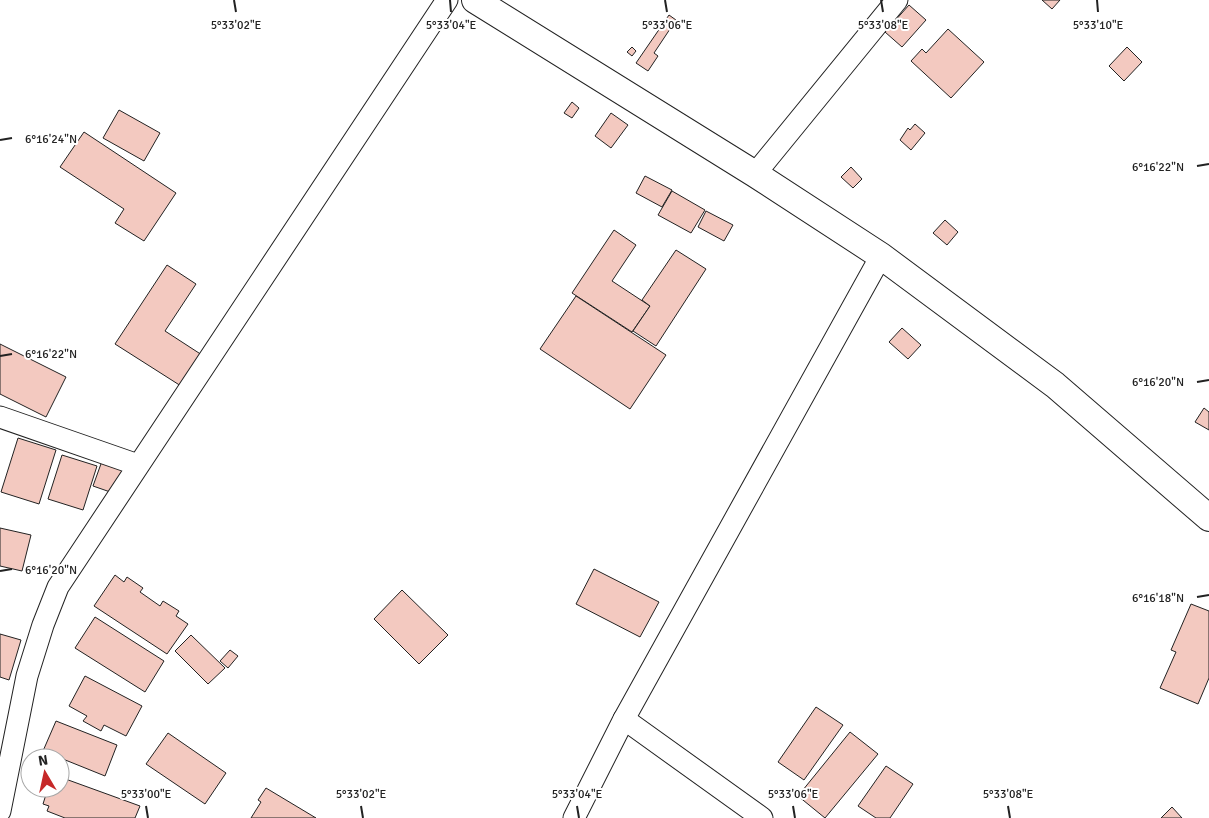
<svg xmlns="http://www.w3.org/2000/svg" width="1209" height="818" viewBox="0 0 1209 818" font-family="Signika,sans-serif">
<rect width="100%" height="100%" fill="#fff"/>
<g fill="#f3c9c0" stroke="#222">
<path d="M1042 0H1060L1052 9Z"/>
<path d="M909 5 926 20 902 47 885 32Z"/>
<path d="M669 15 676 20 654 53 658 56 648 71 636 63Z"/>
<path d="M948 29 984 62 951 98 911 61 922 49 926 53Z"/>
<path d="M632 47 636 51 632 56 627 52Z"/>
<path d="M1127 47 1142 62 1124 81 1109 66Z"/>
<path d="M572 102 579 108 572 118 564 113Z"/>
<path d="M119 110 160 133 144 161 103 138Z"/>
<path d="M611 113 628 125 611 148 595 136Z"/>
<path d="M915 124 925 133 911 150 900 140 908 128 910 130Z"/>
<path d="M84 132 176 193 144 241 115 223 124 209 60 167Z"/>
<path d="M851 167 862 179 853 188 841 177Z"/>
<path d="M645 176 672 190 662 207 636 193Z"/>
<path d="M672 191 705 210 691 233 658 215Z"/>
<path d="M706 211 733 225 724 241 698 227Z"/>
<path d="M945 220 958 232 947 245 933 233Z"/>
<path d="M614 230 636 245 612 281 650 306 632 332 572 293Z"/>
<path d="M676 250 706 269 656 346 633 331 650 306 642 300Z"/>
<path d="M167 265 196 284 165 331 202 355 181 386 115 344Z"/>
<path d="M576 296 666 355 630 409 540 349Z"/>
<path d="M902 328 921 345 908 359 889 342Z"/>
<path d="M0 344 66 377 46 417 0 394Z"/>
<path d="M1204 408 1209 412V430L1195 422Z"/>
<path d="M18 438 56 450 39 504 1 492Z"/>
<path d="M62 455 97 466 83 510 48 499Z"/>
<path d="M102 461 125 469 116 494 93 486Z"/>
<path d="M0 528 31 535 22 571 0 566Z"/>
<path d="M594 569 659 602 640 637 576 604Z"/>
<path d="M115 575 124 582 127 577 143 588 140 592 160 606 163 601 179 611 176 616 188 624 167 654 94 606Z"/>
<path d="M402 590 448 635 419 664 374 619Z"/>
<path d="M1191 604 1209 611V678L1198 704 1160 688 1176 652 1171 650Z"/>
<path d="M95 617 164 661 145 692 75 648Z"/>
<path d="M0 634 21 640 9 680 0 677Z"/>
<path d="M191 635 225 668 208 684 175 651Z"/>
<path d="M230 650 238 656 228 668 220 661Z"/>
<path d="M85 676 142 706 126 736 104 725 101 731 83 721 87 716 69 706Z"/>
<path d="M816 707 843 725 804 780 778 762Z"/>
<path d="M56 721 117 745 105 776 43 751Z"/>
<path d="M850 732 878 754 825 818 798 796Z"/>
<path d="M168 733 226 773 205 804 146 764Z"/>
<path d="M886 766 913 784 890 818H876L858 806Z"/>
<path d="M60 777 140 806 135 818H65L47 811 49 806 43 804 48 788H60Z"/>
<path d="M266 788 316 818H251L261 802 258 800Z"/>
<path d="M1172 807 1182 818H1161Z"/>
</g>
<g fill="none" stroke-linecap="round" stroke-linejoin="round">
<defs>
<g id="minor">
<path d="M755 174 897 0"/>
<path d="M0 417 138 465"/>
<path d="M624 719 762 818"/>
<path d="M0 811 27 676 43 625 58 587 447 0"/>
<path d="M574 818 624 719 881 256"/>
</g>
<path id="tertiary" d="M475 0 755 174 881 256 1055 385 1209 518"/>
</defs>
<use href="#minor" stroke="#222" stroke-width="23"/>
<use href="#tertiary" stroke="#222" stroke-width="28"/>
<use href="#minor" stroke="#fff" stroke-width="21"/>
<use href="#tertiary" stroke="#fff" stroke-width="26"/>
</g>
<path fill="none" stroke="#222" stroke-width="2" d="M234 0 236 12M450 0 451 12M665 0 667 12M881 0 883 12M1097 0 1098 12M0 140 12 138M1197 166 1209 164M0 356 12 354M1197 382 1209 380M0 571 12 569M1197 597 1209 595M146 806 148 818M361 806 363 818M577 806 579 818M793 806 795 818M1008 806 1010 818"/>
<g font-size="12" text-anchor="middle" fill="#222" stroke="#fff" stroke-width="4" stroke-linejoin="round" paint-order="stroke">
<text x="236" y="29">5°33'02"E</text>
<text x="451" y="29">5°33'04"E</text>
<text x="667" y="29">5°33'06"E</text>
<text x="883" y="29">5°33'08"E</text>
<text x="1098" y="29">5°33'10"E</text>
<text x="51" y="143">6°16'24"N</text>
<text x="1158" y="171">6°16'22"N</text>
<text x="51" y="358">6°16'22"N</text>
<text x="1158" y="386">6°16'20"N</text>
<text x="51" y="574">6°16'20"N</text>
<text x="1158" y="602">6°16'18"N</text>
<text x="146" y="798">5°33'00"E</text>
<text x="361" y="798">5°33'02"E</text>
<text x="577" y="798">5°33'04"E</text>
<text x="793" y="798">5°33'06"E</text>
<text x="1008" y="798">5°33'08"E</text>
</g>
<g transform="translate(45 773) rotate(351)"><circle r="24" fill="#ffffff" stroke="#a7a7a7"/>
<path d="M0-4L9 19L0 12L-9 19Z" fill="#c62828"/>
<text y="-8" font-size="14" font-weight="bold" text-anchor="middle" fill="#222222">N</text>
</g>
</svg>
